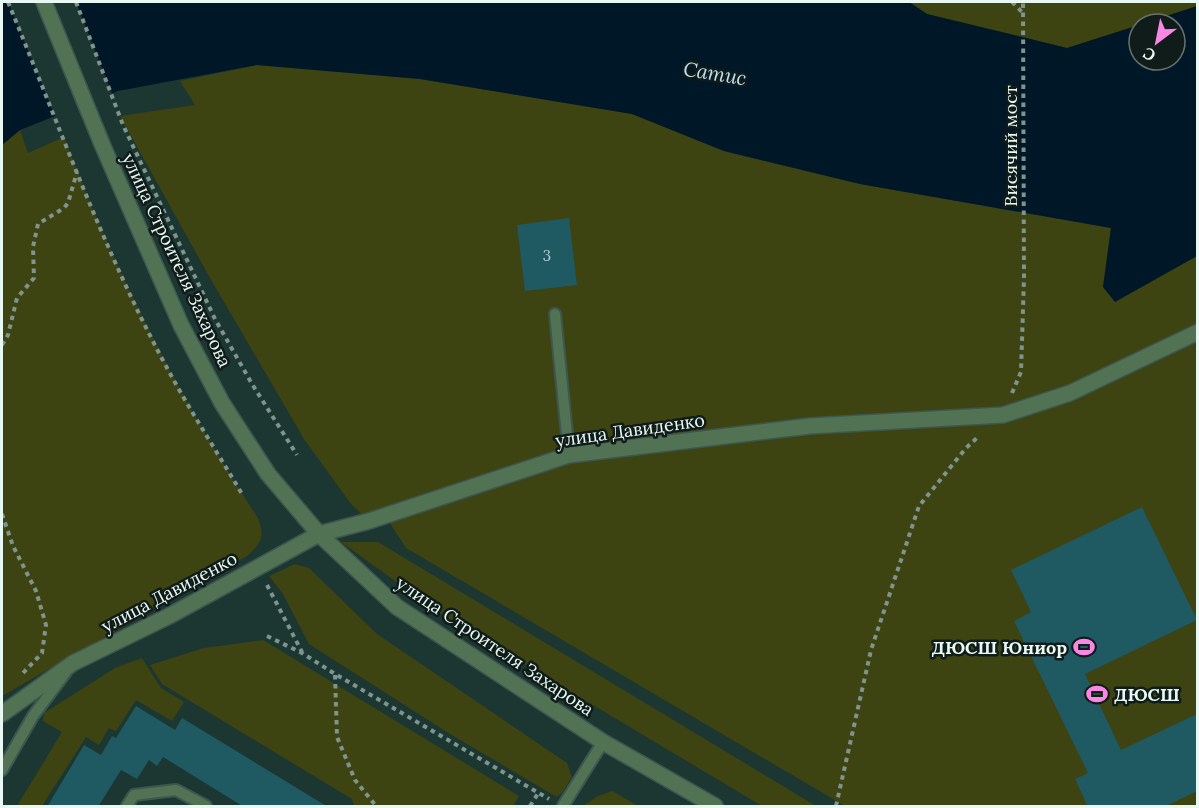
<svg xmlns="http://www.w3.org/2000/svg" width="1199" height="808" viewBox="0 0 1199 808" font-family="Lora,serif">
<rect width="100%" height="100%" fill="#1c3731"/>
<g fill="#3e4312">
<path d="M909 2H1197L1198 6 1067 48 927 14Z"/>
<path d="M257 65 420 79 632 114 724 151 860 184 1111 228 1103 287 1197 256V806H845L406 548 386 517 369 521 351 504 304 439 210 278 120 116 195 105 180 81Z"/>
<path d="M20 130 28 153 64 137C115 271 179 399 258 518 265 538 262 542 247 556L2 696V145Z"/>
<path d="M341 542H378L816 806H762L444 616Z"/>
<path d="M295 564 309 568 377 634 567 763 572 777 562 793 557 797 450 734 309 644 283 594 269 576Z"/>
<path d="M263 640 519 796 513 806H354L352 799 162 684 150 665 204 648Z"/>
<path d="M142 658 161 688 184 702 172 721 136 700 116 731 109 728 99 745 86 737 42 806H17L62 732 43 721 44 713 115 668Z"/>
<path d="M612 791 638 806H583L598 796Z"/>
</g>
<path fill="#001727" d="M2 2H909L927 14 1067 48 1139 25V60H1175V24H1142L1197 6V256L1115 302 1103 287 1111 228 860 184 724 151 632 114 420 79 257 65 118 91 20 130 2 145Z"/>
<path fill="#1c3731" d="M8 2H76L113 96 56 119Z"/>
<g fill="#1f5962">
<path d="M569 218 577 285 525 291 517 225Z"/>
<path d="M1142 507 1197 620 1085 674 1121 750 1197 714V791L1164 807H1088L1075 779 1088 773 1014 621 1031 612 1011 570Z"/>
<path d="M136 706 175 730 182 718 328 807H244L163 757 157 766 149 760 137 779 121 770 98 807H47L84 745 101 755 112 736 116 738Z"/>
</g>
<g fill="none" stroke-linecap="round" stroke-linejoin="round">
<defs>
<g id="service">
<path d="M555 314 569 455"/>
<path d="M2 770 33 716 66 672"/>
<path d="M127 806 134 795 176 790 206 806"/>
<path d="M563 806 603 742"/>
</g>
<path id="minor" d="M2 714 73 663 169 616 319 534 369 521 569 455 810 426 1003 415 1070 393 1198 332"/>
<path id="tertiary" d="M44 2 102 144 181 325 222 403 268 474 319 534 397 607 603 742 715 806"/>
</defs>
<use href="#service" stroke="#3d5650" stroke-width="14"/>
<use href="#minor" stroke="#3d5650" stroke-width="18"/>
<use href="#tertiary" stroke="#3d5650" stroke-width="18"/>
<g stroke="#7e948e" stroke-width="4" stroke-dasharray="4.5 4.5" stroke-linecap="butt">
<path d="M8 2C60 127 106 258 172 377 194 417 219 455 242 494"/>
<path d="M76 2 123 125 215 319 252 384 297 455"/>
<path d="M1012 2 1023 13"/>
<path d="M2 345 8 335 17 298 34 278 33 247 38 224 64 208 68 203 77 172"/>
<path d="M1012 393 1021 372 1024 278 1023 2"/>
<path d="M2 514 13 546 36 591 46 625 42 653 23 673"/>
<path d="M267 585 302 652"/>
<path d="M267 636 302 653 335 674 549 799"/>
<path d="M335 675 337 737 355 780 376 806"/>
<path d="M530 806 539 792"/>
<path d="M836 806 871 650 919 506 966 448 979 436"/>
</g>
<use href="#service" stroke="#517253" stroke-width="10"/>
<use href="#minor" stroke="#517253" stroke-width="15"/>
<use href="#tertiary" stroke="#517253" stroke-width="15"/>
</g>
<defs>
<symbol id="stadium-bare" viewBox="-9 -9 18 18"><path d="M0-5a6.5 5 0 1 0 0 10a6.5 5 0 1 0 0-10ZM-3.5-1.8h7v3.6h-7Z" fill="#fa87e6" stroke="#101c19" stroke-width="2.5" paint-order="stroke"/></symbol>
</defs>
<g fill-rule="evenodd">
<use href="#stadium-bare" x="1069" y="632" width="30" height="30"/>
<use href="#stadium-bare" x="1082" y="679" width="30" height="30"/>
</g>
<g text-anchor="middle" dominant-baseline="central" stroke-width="5" stroke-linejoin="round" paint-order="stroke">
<g font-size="15" fill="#b6d0cf">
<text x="547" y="255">3</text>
</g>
<g font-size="18" fill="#e8f8f3" stroke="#101c19">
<text transform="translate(1010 146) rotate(-90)">Висячий мост</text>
<text transform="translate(177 260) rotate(65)">улица Строителя Захарова</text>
<text transform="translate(630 430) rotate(-8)">улица Давиденко</text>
<text transform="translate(169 592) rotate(-28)">улица Давиденко</text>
<text transform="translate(495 646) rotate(34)">улица Строителя Захарова</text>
</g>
<g font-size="18" font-weight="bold" fill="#e8f8f3" stroke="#101c19" text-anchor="end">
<text x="1067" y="647">ДЮСШ Юниор</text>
<text x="1114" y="694" text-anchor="start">ДЮСШ</text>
</g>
<g font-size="20" font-style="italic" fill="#c1def3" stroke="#101c19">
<text transform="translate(715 73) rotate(9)">Сатис</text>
</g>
</g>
<rect width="1199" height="808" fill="none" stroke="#e8f8f3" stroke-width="6"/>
<g transform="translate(1157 42) rotate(212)"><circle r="28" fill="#101c19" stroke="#667470" stroke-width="1.5"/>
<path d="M0-4.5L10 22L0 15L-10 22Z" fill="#fa87e6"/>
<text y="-9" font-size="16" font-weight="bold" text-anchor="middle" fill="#e8f8f3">С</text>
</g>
</svg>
